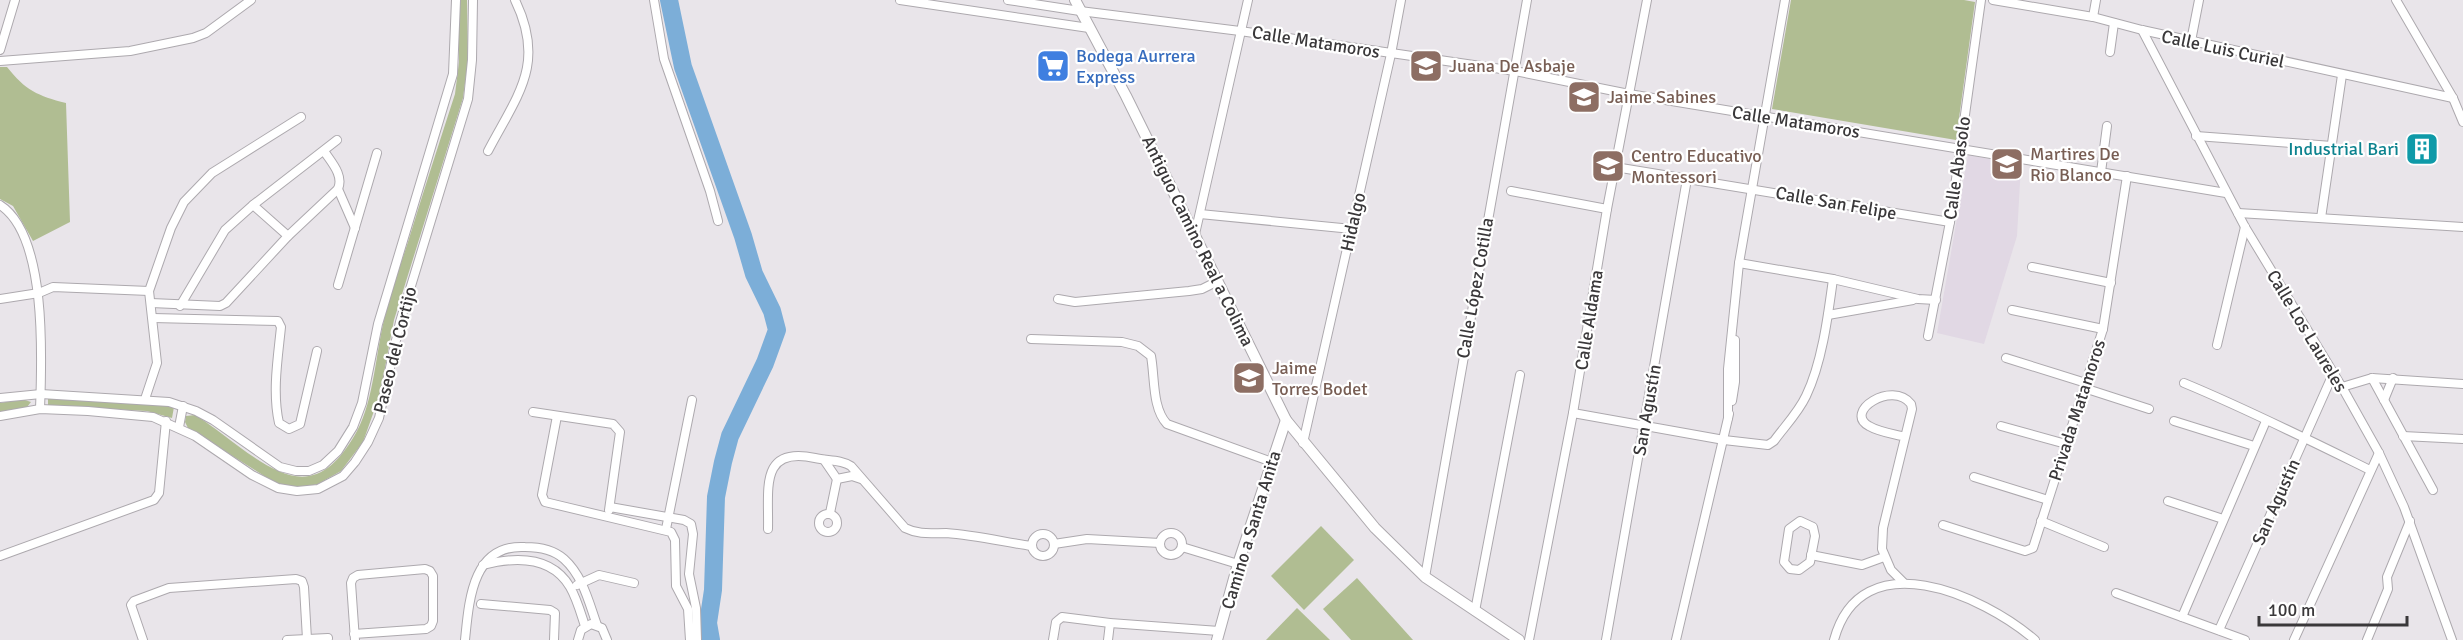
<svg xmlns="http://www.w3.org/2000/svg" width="2463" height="640" viewBox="0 0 2463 640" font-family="Signika,sans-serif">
<rect width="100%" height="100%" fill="#e9e5ea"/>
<path fill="#e1d8e4" d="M1968 155 2021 165 2017 236 1984 344 1937 333Z"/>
<g fill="#b0bd92">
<path d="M459 0H467L468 61 463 98 394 320 380 394 363 442 341 471 318 484 299 488 277 484 188 428 185 422 186 416 195 415C226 433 274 483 309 476 332 472 347 449 357 431 374 400 376 350 385 316 391 291 400 266 408 242 423 193 439 143 455 94L459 62Z"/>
<path d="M1791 0H1964L1975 2 1956 140 1772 109Z"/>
<path d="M0 67H7C25 90 38 96 66 103L70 222 33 241 13 206 0 199Z"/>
<path d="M48 398 143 403 174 407 172 418 147 411 48 406Z"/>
<path d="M22 399 31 402 27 407 0 413V403Z"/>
<path d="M1321 526 1354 560 1304 610 1271 576Z"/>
<path d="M1357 578 1413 640H1351L1323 609Z"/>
<path d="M1297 608 1330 640H1266Z"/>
</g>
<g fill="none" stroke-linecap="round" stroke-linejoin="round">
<path stroke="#7caed8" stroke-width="18" d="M669 0 683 67 743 236 754 274 772 311 777 330 765 363 730 436 723 462 716 497 713 590 708 623 711 640"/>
<defs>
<g id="street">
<path d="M654 0 664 59 710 191 718 221"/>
<path d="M900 0 1089 28"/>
<path d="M1008 0 1080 11 1240 31 1515 71 1629 94 2226 193"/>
<path d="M1993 0 2093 17 2142 30 2453 98"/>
<path d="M2396 0 2453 98 2463 122"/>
<path d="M2093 17 2096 0"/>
<path d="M2142 30 2245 227 2342 387 2379 453 2404 507 2452 640"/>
<path d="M2191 41 2199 0"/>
<path d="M0 50 15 0"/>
<path d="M2110 52 2114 23"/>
<path d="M0 61 130 51 193 38 206 33 251 0"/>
<path d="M2196 136 2332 146"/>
<path d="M488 151C518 94 546 64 515 0"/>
<path d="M1615 167 1950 222"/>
<path d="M2101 172 2107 126"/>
<path d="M338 189 355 228"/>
<path d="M1511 191 1607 209"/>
<path d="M0 205C47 235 42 358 40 409"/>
<path d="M253 205 288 236"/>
<path d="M2238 213 2463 227"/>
<path d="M1200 214 1352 229"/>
<path d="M2321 218 2342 75"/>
<path d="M1195 234 1248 0"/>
<path d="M1739 263 1833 279 1918 299 1936 300"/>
<path d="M2032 267 2111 283"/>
<path d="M338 285 377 153"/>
<path d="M0 299 39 293 53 287 149 291"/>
<path d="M1058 299 1075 302 1189 291 1202 289 1218 281"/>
<path d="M151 303 220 306 226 303 288 236 338 189C344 175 331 162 324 151"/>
<path d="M180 306 225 230 253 205 337 140"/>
<path d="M2012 310 2103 329"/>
<path d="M1828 315 1913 300"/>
<path d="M153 318 278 321 281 327C278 357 272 392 279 423L289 429 300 424 317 351"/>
<path d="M1928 336 1950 222 1981 0"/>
<path d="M1031 339 1122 342 1138 346 1151 356C1155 378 1152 408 1167 424L1272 462"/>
<path d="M2217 345 2245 227"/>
<path d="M2006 358 2086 383"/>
<path d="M2372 378 2433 490"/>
<path d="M2184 383C2247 409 2309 440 2370 470"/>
<path d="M2342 387 2372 378 2463 384"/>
<path d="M2084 388 2149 409"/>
<path d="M0 398 41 394 169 402 196 411 213 420 280 467 296 471H309L323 465 338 451 353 427 362 403 378 324 453 74 456 0"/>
<path d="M145 399 157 363 149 291 171 228 184 202 212 173 301 117"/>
<path d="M2384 400 2393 378"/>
<path d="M1732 401 1735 382V340"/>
<path d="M533 412 613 424 620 432 609 510"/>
<path d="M1573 413 1724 440 1768 445 1774 441C1784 427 1798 413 1806 396 1822 363 1828 316 1833 279"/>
<path d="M0 416 40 409 88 411 153 417 195 436 252 475 278 488 297 491 318 489 343 476 355 462 368 442 379 418 400 322 468 99 472 60 473 0"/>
<path d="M557 416 542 495 545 502 671 532 675 540 676 586 688 609 690 640"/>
<path d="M1728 418V369L1739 263 1785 0"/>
<path d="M2174 421 2254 446"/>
<path d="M2001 426 2066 444"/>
<path d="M179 427 183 406"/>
<path d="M2403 436 2463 439"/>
<path d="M1303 443 1391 54 1401 0"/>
<path d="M824 460 837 479 852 476 861 479"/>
<path d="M1974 477 2048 500"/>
<path d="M2168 501 2223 519"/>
<path d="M610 507 684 520 691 524 693 534 689 574 696 608 697 640"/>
<path d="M830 513 837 479"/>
<circle cx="828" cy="523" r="9"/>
<path d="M1800 521 1813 527 1815 536 1810 562 1799 570 1790 569 1784 562 1789 529Z"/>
<path d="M2041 521 2104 547"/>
<path d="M1943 525 2025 551 2033 548 2103 329 2127 176"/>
<path d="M666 529 692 400"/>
<path d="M768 529C769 489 759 446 815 458 828 461 840 459 851 466L905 528C919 535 931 533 946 533 975 535 1004 542 1031 546"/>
<circle cx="1171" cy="544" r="11"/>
<circle cx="1043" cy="545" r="11"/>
<path d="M1054 544 1087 539 1160 543"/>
<path d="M1182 547 1238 564"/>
<path d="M1811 555 1862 565 1884 557"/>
<path d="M0 556 154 500 159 493 166 421"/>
<path d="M483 565C514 557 551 555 570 587 577 599 581 614 585 626"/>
<path d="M1425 577 1527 0"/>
<path d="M1904 583 1891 570 1882 549 1883 528 1912 409 1911 404C1892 380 1843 412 1869 426 1879 432 1894 434 1905 437"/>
<path d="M577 585 599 575 634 583"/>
<path d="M2116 593 2245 640"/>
<path d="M481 604 550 610 555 613 554 640"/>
<path d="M1475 611 1520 375"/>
<path d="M2182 617 2266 421"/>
<path d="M2219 630 2333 374"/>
<path d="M354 634 426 629 431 626 433 621V576L430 571 425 569 358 575 353 578 351 583 355 640"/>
<path d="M143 640 131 605 134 601 169 588 296 579 302 581 304 587 307 639"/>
<path d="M287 640 328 638"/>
<path d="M465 640C469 601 472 544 525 547 538 547 554 550 564 559 583 576 589 603 597 625"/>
<path d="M578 640 581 630 591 624 602 628 607 640"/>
<path d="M1053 640 1056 622 1062 617 1110 623 1219 631"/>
<path d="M1108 640 1110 623"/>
<path d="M1529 640 1573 413 1607 209 1647 0"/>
<path d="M1606 640 1687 179"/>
<path d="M1676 640 1729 414"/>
<path d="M1834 640C1861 540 1983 595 2035 640"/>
<path d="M2294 640 2379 453"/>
<path d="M2367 640 2388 589 2387 577 2410 521"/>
</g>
<g id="secondary">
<path d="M1075 0 1126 96 1286 420 1375 528 1425 577 1519 640"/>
<path d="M1217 640 1238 564 1286 420"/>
</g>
</defs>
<use href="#street" stroke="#ada9ae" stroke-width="10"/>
<use href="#secondary" stroke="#ada9ae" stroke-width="12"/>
<use href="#street" stroke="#fff" stroke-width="8"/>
<use href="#secondary" stroke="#fff" stroke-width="10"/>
</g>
<defs>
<symbol id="supermarket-square" viewBox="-11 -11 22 22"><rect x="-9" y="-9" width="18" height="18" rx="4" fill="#3f7fe0" stroke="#fff"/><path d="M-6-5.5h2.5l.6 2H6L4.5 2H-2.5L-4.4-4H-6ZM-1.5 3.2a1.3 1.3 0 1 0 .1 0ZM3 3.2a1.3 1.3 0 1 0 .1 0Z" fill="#fff"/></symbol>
<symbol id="school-square" viewBox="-11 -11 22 22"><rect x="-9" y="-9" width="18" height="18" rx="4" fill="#8d6e63" stroke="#fff"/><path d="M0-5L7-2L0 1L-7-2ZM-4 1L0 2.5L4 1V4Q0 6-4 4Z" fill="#fff"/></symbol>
<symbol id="building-square" viewBox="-11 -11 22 22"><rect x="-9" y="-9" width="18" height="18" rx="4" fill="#0f9aa8" stroke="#fff"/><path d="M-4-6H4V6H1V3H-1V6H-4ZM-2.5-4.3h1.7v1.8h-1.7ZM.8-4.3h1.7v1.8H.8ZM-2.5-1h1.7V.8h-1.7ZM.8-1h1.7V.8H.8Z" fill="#fff"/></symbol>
</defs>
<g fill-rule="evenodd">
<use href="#supermarket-square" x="1034" y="47" width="38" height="38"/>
<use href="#school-square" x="1407" y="47" width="38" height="38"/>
<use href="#school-square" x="1565" y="78" width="38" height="38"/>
<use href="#building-square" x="2403" y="130" width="38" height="38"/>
<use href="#school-square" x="1988" y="145" width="38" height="38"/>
<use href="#school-square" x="1589" y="147" width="38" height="38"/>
<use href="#school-square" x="1230" y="359" width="38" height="38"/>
</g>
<g text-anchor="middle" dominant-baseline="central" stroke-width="4.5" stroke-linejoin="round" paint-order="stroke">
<g font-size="18" fill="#3a383a" stroke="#fff">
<text transform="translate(1316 42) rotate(9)">Calle Matamoros</text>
<text transform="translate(2223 49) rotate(12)">Calle Luis Curiel</text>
<text transform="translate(1796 122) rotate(9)">Calle Matamoros</text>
<text transform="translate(1957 168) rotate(-82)">Calle Abasolo</text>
<text transform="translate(1836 203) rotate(10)">Calle San Felipe</text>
<text transform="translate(1353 222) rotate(-77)">Hidalgo</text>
<text transform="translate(1198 241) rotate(64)">Antiguo Camino Real a Colima</text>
<text transform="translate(1475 288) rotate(-80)">Calle López Cotilla</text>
<text transform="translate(1589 320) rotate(-81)">Calle Aldama</text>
<text transform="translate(2307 331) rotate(59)">Calle Los Laureles</text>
<text transform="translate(395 350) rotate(-76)">Paseo del Cortijo</text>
<text transform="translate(1647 410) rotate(-80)">San Agustín</text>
<text transform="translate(2077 410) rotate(-72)">Privada Matamoros</text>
<text transform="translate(2276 502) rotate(-66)">San Agustín</text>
<text transform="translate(1251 530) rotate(-73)">Camino a Santa Anita</text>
</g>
<g font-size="18" fill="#366cbe" stroke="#fff" text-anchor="start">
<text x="1076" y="56">Bodega Aurrera<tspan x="1076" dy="21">Express</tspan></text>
</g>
<g font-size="18" fill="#785e54" stroke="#fff" text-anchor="start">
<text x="1449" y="66">Juana De Asbaje</text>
<text x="1607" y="97">Jaime Sabines</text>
<text x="2030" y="154">Martires De<tspan x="2030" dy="21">Rio Blanco</tspan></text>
<text x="1631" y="156">Centro Educativo<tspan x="1631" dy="21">Montessori</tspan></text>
<text x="1272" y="368">Jaime<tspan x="1272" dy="21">Torres Bodet</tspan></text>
</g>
<g font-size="18" fill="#0d838f" stroke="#fff" text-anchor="end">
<text x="2399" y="149">Industrial Bari</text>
</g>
</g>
<path d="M2259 616v9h148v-9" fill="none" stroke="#3a383a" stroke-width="3"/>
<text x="2268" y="616" font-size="18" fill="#3a383a" stroke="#ffffff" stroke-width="4.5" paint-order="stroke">100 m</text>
</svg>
